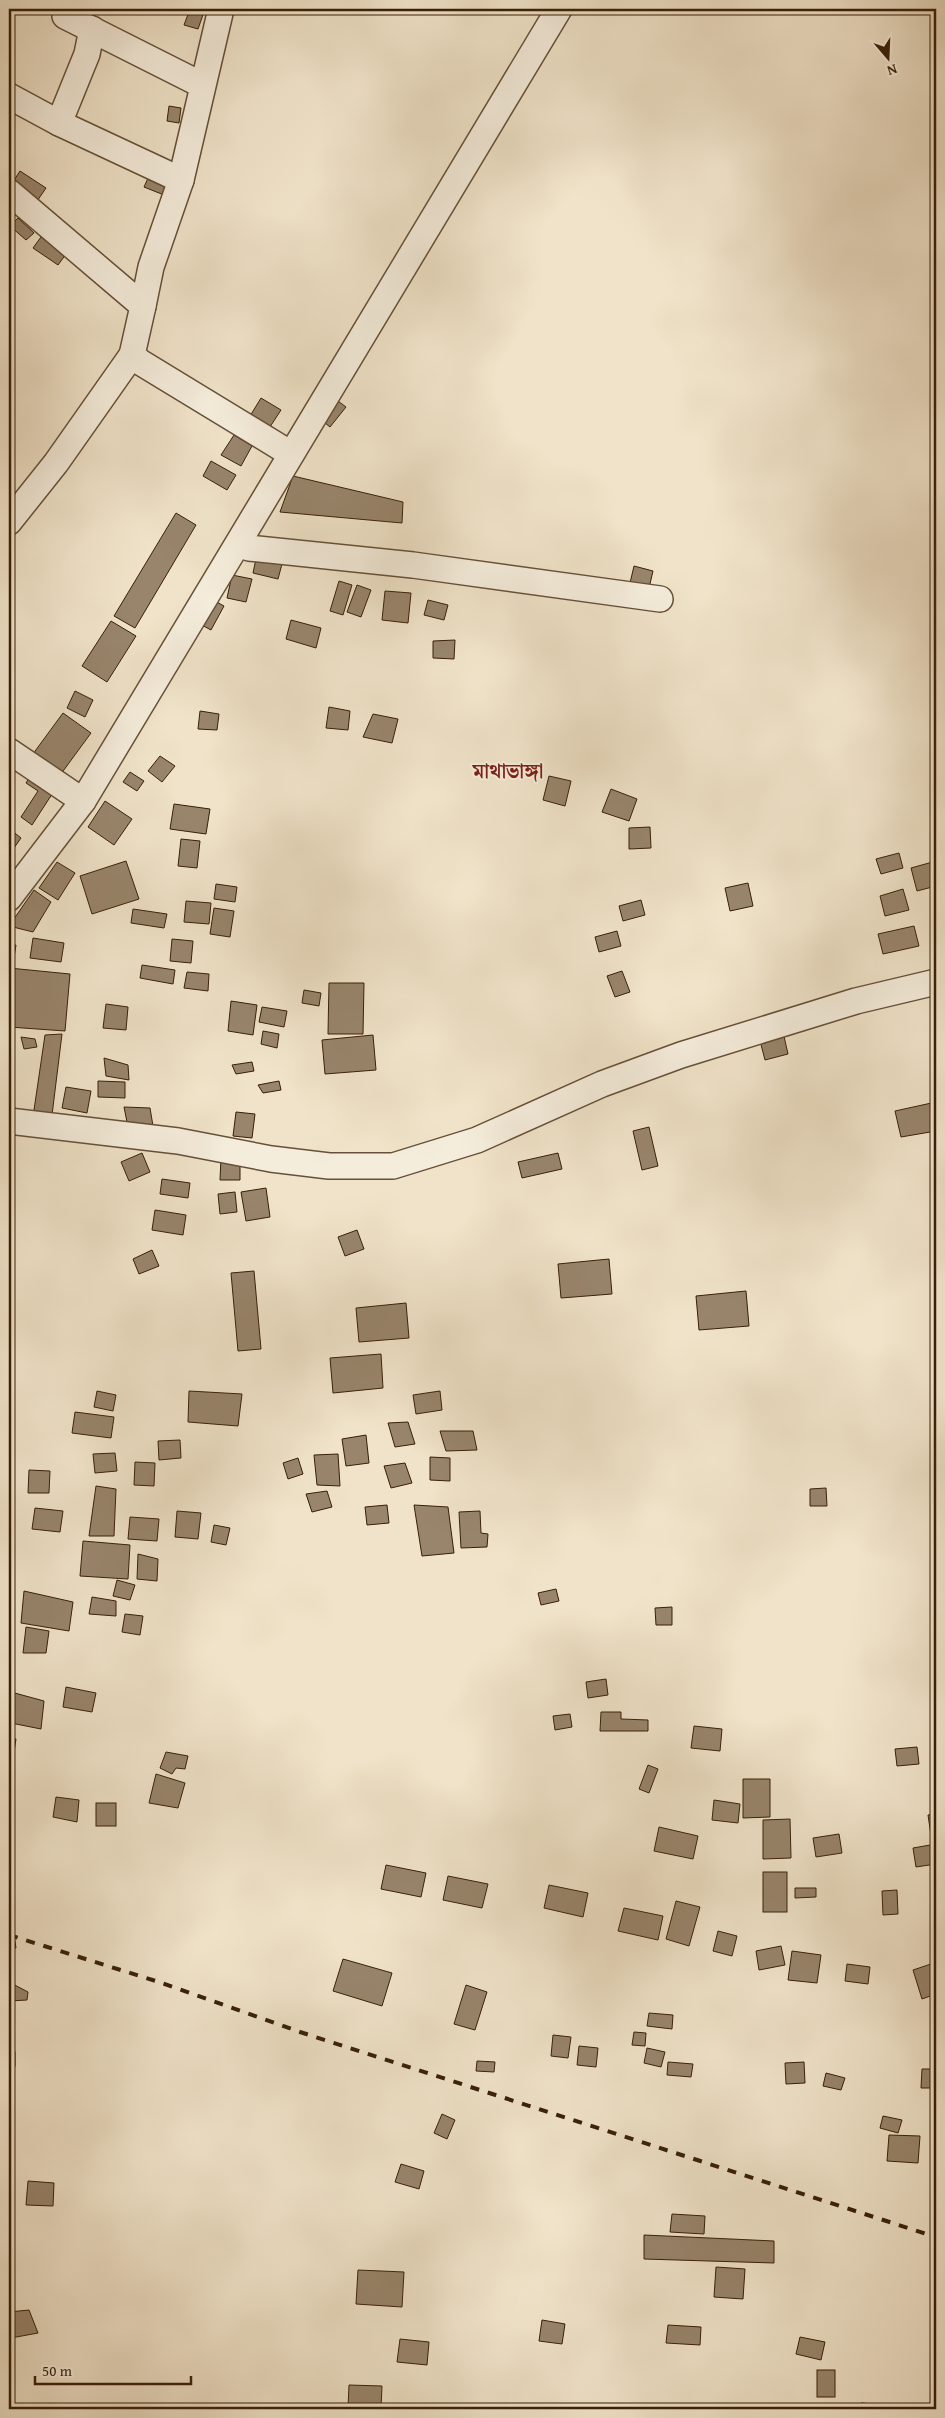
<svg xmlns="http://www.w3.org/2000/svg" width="945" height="2418" viewBox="0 0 945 2418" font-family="'Gentium Book Plus','Noto Serif Bengali',serif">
<rect width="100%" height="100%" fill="#f0e3c9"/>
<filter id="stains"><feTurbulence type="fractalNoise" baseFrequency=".004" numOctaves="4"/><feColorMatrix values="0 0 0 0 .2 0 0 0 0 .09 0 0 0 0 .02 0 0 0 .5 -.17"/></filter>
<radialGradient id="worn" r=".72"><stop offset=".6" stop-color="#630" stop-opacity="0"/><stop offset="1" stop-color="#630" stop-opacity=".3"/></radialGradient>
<g fill="#98856c" stroke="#381f07">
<path d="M190 9H205L198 29 184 25Z"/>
<path d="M169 106 181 108 179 123 167 121Z"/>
<path d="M20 171 46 188 33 207 9 188Z"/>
<path d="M149 176 168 184 164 195 144 187Z"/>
<path d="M18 218 34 233 26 240 10 226Z"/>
<path d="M41 237 66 254 58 265 33 248Z"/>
<path d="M261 398 281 410 266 433 247 421Z"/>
<path d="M334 398 346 407 330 427 319 418Z"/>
<path d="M234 435 252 446 241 466 221 455Z"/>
<path d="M211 461 236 475 227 490 203 476Z"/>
<path d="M293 476 403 502 402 523 280 512Z"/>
<path d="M176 513 196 525 135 628 114 616Z"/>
<path d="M256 559 282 564 278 579 253 573Z"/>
<path d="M634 566 653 571 649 588 630 583Z"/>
<path d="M232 575 252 579 246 602 227 598Z"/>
<path d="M339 581 352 585 343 615 330 611Z"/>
<path d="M357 585 371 590 361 617 347 612Z"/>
<path d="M385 591 411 593 408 623 382 620Z"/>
<path d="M211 599 224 606 211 630 198 623Z"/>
<path d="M428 600 448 605 444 620 424 615Z"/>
<path d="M291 620 321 628 316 648 286 639Z"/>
<path d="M111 621 136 636 107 682 82 666Z"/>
<path d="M455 640 454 659 433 658V641Z"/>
<path d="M75 691 93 700 85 717 67 708Z"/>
<path d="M329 707 350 711 348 730 326 728Z"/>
<path d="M200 711 219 714 217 730 198 729Z"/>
<path d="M63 713 91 733 58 778 30 758Z"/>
<path d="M373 714 398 719 392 743 363 737Z"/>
<path d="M160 756 175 766 162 782 148 771Z"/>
<path d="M130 772 144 781 137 791 123 782Z"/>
<path d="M32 773 56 788 32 825 21 817 38 791 26 783Z"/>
<path d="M549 776 571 781 565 806 543 800Z"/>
<path d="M611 789 637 799 629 821 602 812Z"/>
<path d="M105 801 132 819 114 845 88 827Z"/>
<path d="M174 804 210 809 206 834 170 829Z"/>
<path d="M650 827 651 848 629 849V828Z"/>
<path d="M11 830 21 838 9 855V833Z"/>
<path d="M181 839 200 841 197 868 178 866Z"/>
<path d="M899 853 903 868 881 874 876 859Z"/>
<path d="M126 861 139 899 92 914 80 876Z"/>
<path d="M936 861V886L917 891 911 868Z"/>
<path d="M57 862 75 873 58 900 39 888Z"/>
<path d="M748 883 753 906 730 911 725 888Z"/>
<path d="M216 884 237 887 235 902 214 899Z"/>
<path d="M903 889 909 910 885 916 880 896Z"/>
<path d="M34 890 51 902 33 932 9 926Z"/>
<path d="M641 900 645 915 623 921 619 906Z"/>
<path d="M186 901 211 903 209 924 184 922Z"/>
<path d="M214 908 234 911 230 937 210 934Z"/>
<path d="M133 909 167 914 164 928 131 923Z"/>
<path d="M914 926 919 946 883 954 878 934Z"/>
<path d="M617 931 621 946 599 952 595 937Z"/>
<path d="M33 938 64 943 61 962 30 958Z"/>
<path d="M172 939 193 941 191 963 170 961Z"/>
<path d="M9 945H16L13 964 9 963Z"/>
<path d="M142 965 175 970 173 984 140 978Z"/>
<path d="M9 968 70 974 65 1031 9 1027Z"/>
<path d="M622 971 630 992 615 997 607 976Z"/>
<path d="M187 972 209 974 208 991 184 988Z"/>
<path d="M329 983H364L363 1034H328Z"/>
<path d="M304 990 321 993 319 1006 302 1003Z"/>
<path d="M231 1001 257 1005 253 1035 228 1031Z"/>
<path d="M106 1004 128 1007 126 1030 103 1028Z"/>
<path d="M262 1007 287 1011 284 1027 259 1022Z"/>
<path d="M263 1031 279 1034 277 1048 261 1044Z"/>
<path d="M783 1032 788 1054 765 1060 759 1037Z"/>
<path d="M62 1034 52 1115 34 1110 45 1035Z"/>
<path d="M373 1035 376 1070 325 1074 322 1040Z"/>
<path d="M21 1037 35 1039 37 1047 24 1049Z"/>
<path d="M104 1058 128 1065 129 1080 106 1076Z"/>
<path d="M252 1062 254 1071 236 1074 232 1065Z"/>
<path d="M98 1081 125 1082V1098L98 1097Z"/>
<path d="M279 1081 281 1090 263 1093 258 1085Z"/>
<path d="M66 1087 91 1091 87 1113 62 1108Z"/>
<path d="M936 1102V1131L901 1137 895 1111Z"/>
<path d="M124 1107 150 1108 153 1126 128 1127Z"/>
<path d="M236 1112 255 1114 252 1138 233 1136Z"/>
<path d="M649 1127 658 1166 642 1170 633 1131Z"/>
<path d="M142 1153 150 1172 129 1181 121 1162Z"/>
<path d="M558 1153 562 1169 522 1178 518 1162Z"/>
<path d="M221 1158 240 1161V1180H220Z"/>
<path d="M162 1179 190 1183 188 1198 160 1194Z"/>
<path d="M266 1188 270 1217 246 1221 241 1192Z"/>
<path d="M235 1192 237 1212 220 1214 218 1194Z"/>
<path d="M155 1210 186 1215 183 1235 152 1230Z"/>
<path d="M357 1230 364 1249 345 1256 338 1237Z"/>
<path d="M152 1250 159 1266 139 1274 133 1259Z"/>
<path d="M609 1259 612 1294 561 1298 558 1264Z"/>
<path d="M254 1271 261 1349 238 1351 231 1273Z"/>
<path d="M746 1291 749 1326 699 1330 696 1296Z"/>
<path d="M406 1303 409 1338 359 1342 356 1308Z"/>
<path d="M381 1354 383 1388 333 1393 330 1358Z"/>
<path d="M97 1391 116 1395 113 1411 94 1407Z"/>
<path d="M189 1391 242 1394 238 1426 188 1422Z"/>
<path d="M440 1391 442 1410 416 1414 413 1395Z"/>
<path d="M75 1412 114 1417 111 1438 72 1433Z"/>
<path d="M408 1422 415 1444 395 1447 388 1423Z"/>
<path d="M440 1431H473L477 1450 446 1451Z"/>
<path d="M366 1435 369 1463 346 1466 342 1439Z"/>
<path d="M180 1440 181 1458 159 1460 158 1441Z"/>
<path d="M115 1453 117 1471 95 1473 93 1454Z"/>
<path d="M338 1454 340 1486 317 1485 314 1455Z"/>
<path d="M430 1457 450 1458V1481L430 1480Z"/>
<path d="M298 1458 303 1474 288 1479 283 1463Z"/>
<path d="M135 1462 155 1463 154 1486 134 1485Z"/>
<path d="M405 1463 412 1483 391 1488 384 1466Z"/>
<path d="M29 1470 50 1471 49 1493H28Z"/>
<path d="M96 1486 116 1489 114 1536H89Z"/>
<path d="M826 1488 827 1506H810V1489Z"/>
<path d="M327 1491 332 1507 312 1512 306 1494Z"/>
<path d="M387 1505 389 1523 367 1525 365 1507Z"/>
<path d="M414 1505 448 1507 454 1553 422 1556Z"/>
<path d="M35 1508 63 1511 60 1532 32 1529Z"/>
<path d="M177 1511 201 1513 198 1539 175 1537Z"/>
<path d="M480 1511 481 1533 488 1534 487 1547 461 1548 459 1512Z"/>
<path d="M130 1517 159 1519 157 1541 128 1539Z"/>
<path d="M214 1525 230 1528 226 1545 211 1542Z"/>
<path d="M83 1541 130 1545 128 1579 80 1576Z"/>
<path d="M138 1554 158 1559 157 1581 137 1579Z"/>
<path d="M117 1580 135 1585 130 1600 113 1596Z"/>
<path d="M556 1589 559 1601 541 1605 538 1593Z"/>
<path d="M24 1591 73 1602 69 1631 21 1623Z"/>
<path d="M92 1597 116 1601V1616L89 1614Z"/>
<path d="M672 1607V1625H656L655 1608Z"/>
<path d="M125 1614 143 1616 140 1635 122 1632Z"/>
<path d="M26 1627 49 1631 46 1653H23Z"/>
<path d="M606 1679 608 1695 588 1698 586 1682Z"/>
<path d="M66 1687 96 1693 92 1712 63 1707Z"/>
<path d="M11 1692 44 1701 41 1729 11 1723Z"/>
<rect x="932" y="1698" width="4" height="21"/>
<path d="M601 1712H621V1719L648 1720V1731H600Z"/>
<path d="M570 1714 572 1727 555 1730 553 1716Z"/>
<path d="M694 1726 722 1729 720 1751 691 1748Z"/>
<path d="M9 1739H16L13 1759H9Z"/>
<path d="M917 1747 919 1764 897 1766 895 1749Z"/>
<path d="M166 1752 188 1756 185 1769 176 1768 172 1774 160 1768Z"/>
<path d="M648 1765 658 1769 649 1793 639 1789Z"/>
<path d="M156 1774 185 1783 178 1808 149 1803Z"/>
<path d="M743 1779H770V1817L743 1818Z"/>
<path d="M56 1797 79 1800 77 1822 53 1817Z"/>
<path d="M714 1800 740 1804 738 1823 712 1820Z"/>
<rect x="96" y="1803" width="20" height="23"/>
<path d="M936 1814V1841L932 1842 928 1815Z"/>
<path d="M790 1819 791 1858 763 1859V1820Z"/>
<path d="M659 1827 698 1836 693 1859 654 1851Z"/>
<path d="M839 1834 842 1853 816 1857 813 1838Z"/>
<path d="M936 1844V1864L916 1867 913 1848Z"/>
<path d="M386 1865 426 1873 421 1897 381 1889Z"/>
<rect x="763" y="1872" width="24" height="40"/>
<path d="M448 1876 488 1884 482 1908 443 1900Z"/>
<path d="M549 1885 588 1893 583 1917 544 1908Z"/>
<path d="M795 1888H816V1897L795 1898Z"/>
<path d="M897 1890 898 1914 883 1915 882 1891Z"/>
<path d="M676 1901 700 1907 689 1946 666 1939Z"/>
<path d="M624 1908 663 1916 658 1940 618 1931Z"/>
<path d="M718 1931 737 1936 732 1956 713 1951Z"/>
<path d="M9 1935H14L16 1948 9 1949Z"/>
<path d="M781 1946 785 1965 759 1970 756 1951Z"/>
<path d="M792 1951 821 1955 817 1983 788 1980Z"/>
<path d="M343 1959 392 1973 382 2006 333 1991Z"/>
<path d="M847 1964 870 1967 868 1984 845 1981Z"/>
<path d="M931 1964 936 1980V1994L922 1999 913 1970Z"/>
<path d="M9 1982 28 1992 27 2000 9 2001Z"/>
<path d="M466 1985 487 1992 475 2030 454 2024Z"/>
<path d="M649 2013 673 2015 672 2029 647 2026Z"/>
<path d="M634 2032 646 2033 645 2046 632 2045Z"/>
<path d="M553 2035 571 2037 568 2058 551 2056Z"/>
<path d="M579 2046 598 2048 596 2067 577 2065Z"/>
<path d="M647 2048 665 2052 661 2067 644 2063Z"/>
<rect x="9" y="2052" width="6" height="14"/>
<path d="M477 2061 495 2062 494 2072 476 2071Z"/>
<path d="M668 2062 693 2064 691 2077 667 2075Z"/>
<path d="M804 2062 805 2083 786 2084 785 2063Z"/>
<path d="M922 2069H935L934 2088H921Z"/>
<path d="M826 2073 845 2078 841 2090 823 2086Z"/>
<path d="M442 2114 455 2120 447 2139 434 2133Z"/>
<path d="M883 2116 902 2120 898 2133 880 2128Z"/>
<path d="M889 2135 920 2136 918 2163 887 2161Z"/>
<path d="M401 2164 424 2171 419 2189 395 2182Z"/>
<path d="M28 2181 54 2183 53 2206 26 2205Z"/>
<path d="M672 2214 705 2216 704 2234 670 2232Z"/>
<path d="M644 2235 774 2241V2263L644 2259Z"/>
<path d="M716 2267 745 2269 743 2299 714 2297Z"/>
<path d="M358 2270 404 2272 402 2307 356 2304Z"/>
<path d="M29 2310 38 2333 11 2338 9 2312Z"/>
<path d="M542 2320 565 2324 562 2344 539 2341Z"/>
<path d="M668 2325 701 2327 700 2345 666 2343Z"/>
<path d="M800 2337 825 2342 821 2360 796 2354Z"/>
<path d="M400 2339 429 2342 427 2365 397 2362Z"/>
<rect x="817" y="2370" width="18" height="27"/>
<path d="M349 2385 382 2386 381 2408 348 2407Z"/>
<path d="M861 2403 887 2405V2409H860Z"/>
</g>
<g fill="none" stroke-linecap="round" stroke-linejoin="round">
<defs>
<g id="minor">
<path d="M68 9 65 16 202 85"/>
<path d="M9 96 59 123 181 180"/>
<path d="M59 123 87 54 92 29"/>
<path d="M9 192 143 306 132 355 140 362 291 454"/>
<path d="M143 306 151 267 181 180 221 9"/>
<path d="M9 522 56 463 132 355"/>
<path d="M249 548 413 565 660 599"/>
<path d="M9 751 83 801"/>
<path d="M9 898 83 801 559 9"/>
<path d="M9 1121 178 1141 271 1159 329 1166H393L477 1140 602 1084 681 1055 856 1001 936 982"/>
</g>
</defs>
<use href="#minor" stroke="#665038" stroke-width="28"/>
<use href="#minor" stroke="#f5eddc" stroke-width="25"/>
<path stroke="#381f07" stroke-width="4" stroke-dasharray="9 9" stroke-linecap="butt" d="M9 1935 159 1982 300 2032 936 2237"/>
</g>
<g text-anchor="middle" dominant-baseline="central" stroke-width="4" stroke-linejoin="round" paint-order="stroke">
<g font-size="20" font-weight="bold" fill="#7a1f14" stroke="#f5eddc">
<text x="508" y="770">মাথাভাঙ্গা</text>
</g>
</g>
<rect width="945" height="2418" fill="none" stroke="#f0e3c9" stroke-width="30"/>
<rect x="10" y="10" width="925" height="2398" fill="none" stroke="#381f07" stroke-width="2.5"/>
<rect x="15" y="15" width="915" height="2388" fill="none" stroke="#381f07"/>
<g transform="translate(888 58) rotate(161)" stroke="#f5eddc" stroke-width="4" paint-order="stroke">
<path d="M0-4L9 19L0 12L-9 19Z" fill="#381f07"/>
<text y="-8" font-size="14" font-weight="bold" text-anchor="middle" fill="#381f07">N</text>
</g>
<path d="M35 2376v8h156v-8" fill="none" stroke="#381f07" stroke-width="2.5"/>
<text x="42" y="2376" font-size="15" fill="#381f07" stroke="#f5eddc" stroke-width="4" paint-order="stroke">50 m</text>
<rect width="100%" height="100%" filter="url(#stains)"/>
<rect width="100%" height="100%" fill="url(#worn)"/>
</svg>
